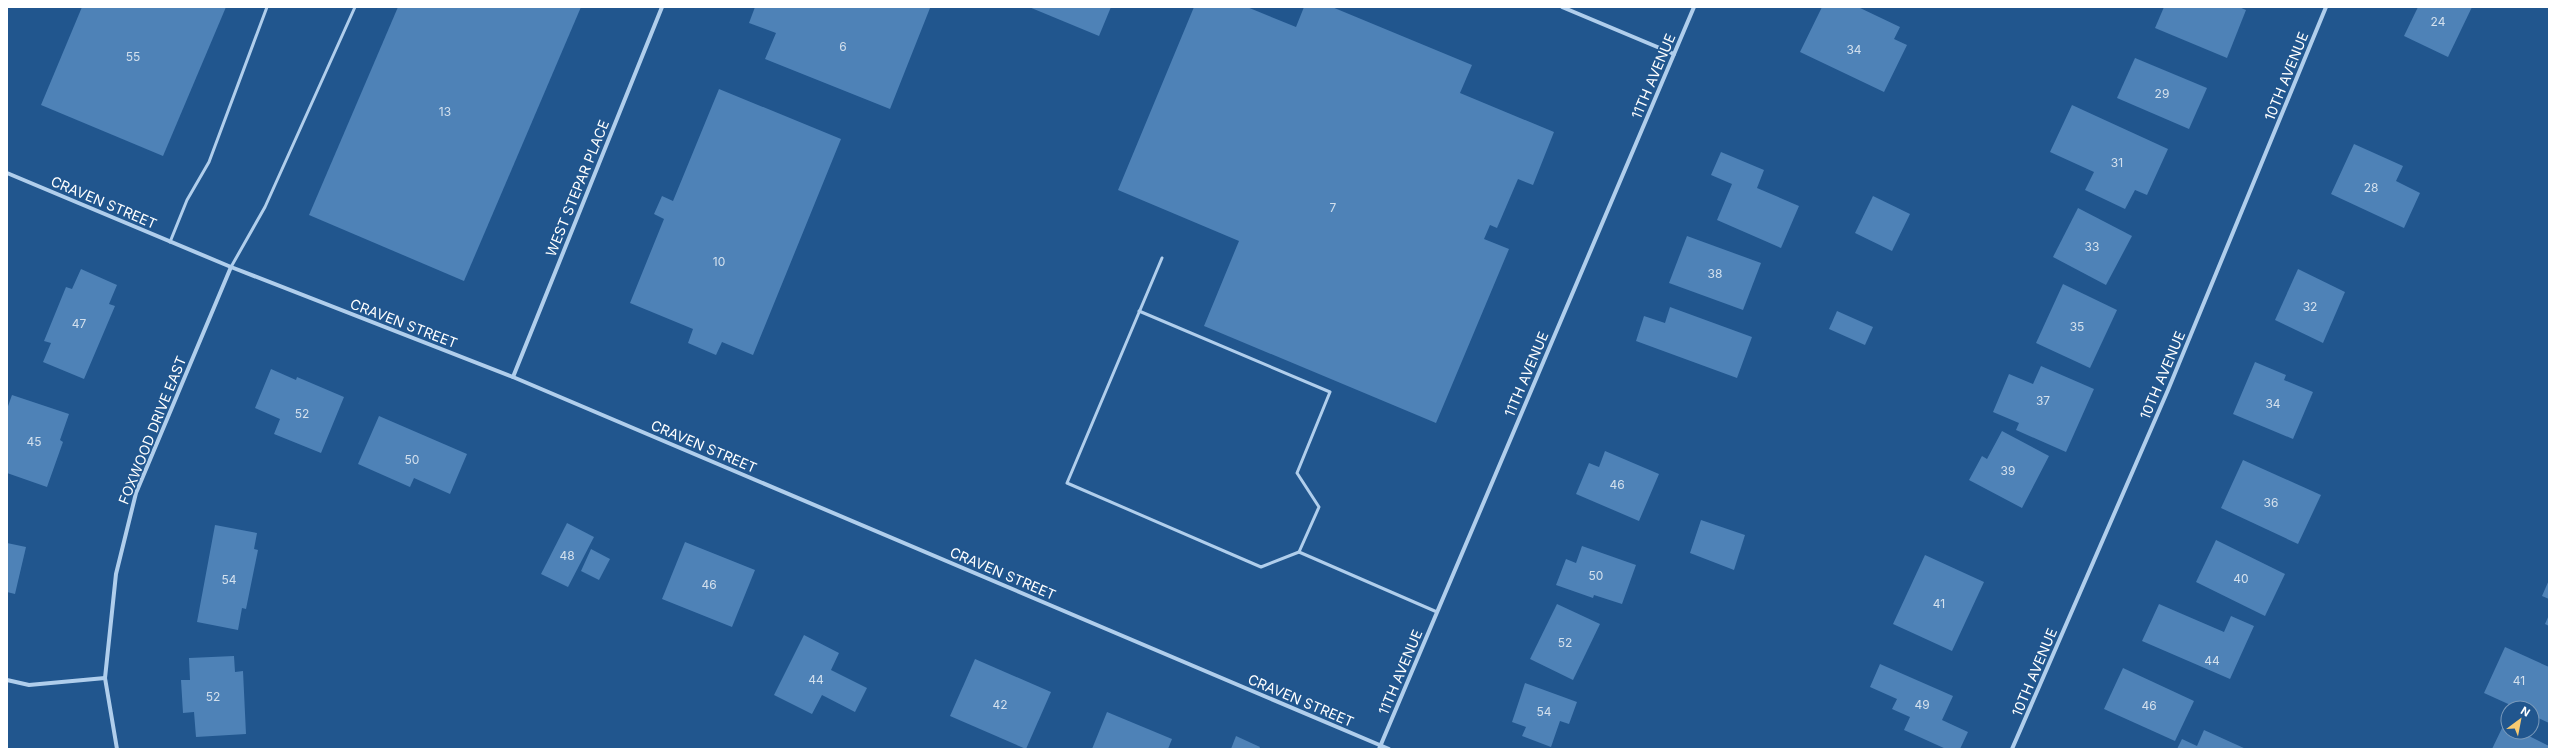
<svg xmlns="http://www.w3.org/2000/svg" width="2556" height="756" viewBox="0 0 2556 756" font-family="Inter,sans-serif">
<rect width="100%" height="100%" fill="#21568e"/>
<g fill="#4e82b7">
<path d="M82 7H226L163 156 41 105Z"/>
<path d="M398 7H581L464 281 309 215Z"/>
<path d="M755 7H926L930 8 890 109 765 59 776 33 749 23Z"/>
<path d="M1029 7H1111L1099 36Z"/>
<path d="M1194 7H1247L1296 27 1304 7H1332L1472 65 1460 93 1554 132 1533 185 1518 179 1497 228 1490 225 1484 239 1509 249 1436 423 1204 326 1239 241 1118 190Z"/>
<path d="M1822 7H1858L1900 27 1894 39 1907 45 1884 92 1800 52Z"/>
<path d="M2164 7H2239L2246 10 2227 58 2155 28Z"/>
<path d="M2418 7H2472L2448 57 2404 36Z"/>
<path d="M2135 58 2207 88 2189 129 2117 98Z"/>
<path d="M719 89 841 139 753 355 722 342 716 355 688 343 693 329 630 303 664 219 654 214 662 196 673 201Z"/>
<path d="M2072 105 2168 149 2147 195 2135 190 2125 209 2085 190 2094 172 2050 152Z"/>
<path d="M2354 144 2403 166 2396 181 2420 193 2404 228 2331 194Z"/>
<path d="M1721 152 1764 170 1757 188 1799 206 1781 248 1717 220 1732 184 1711 175Z"/>
<path d="M1873 196 1910 214 1892 251 1855 233Z"/>
<path d="M2078 208 2132 236 2106 285 2053 257Z"/>
<path d="M1687 236 1761 263 1743 310 1669 283Z"/>
<path d="M81 269 117 285 109 304 115 306 84 379 43 362 51 343 44 341 66 287 72 289Z"/>
<path d="M2298 269 2345 292 2323 343 2275 320Z"/>
<path d="M2063 284 2117 310 2090 368 2036 343Z"/>
<path d="M1670 307 1752 337 1737 378 1636 341 1644 316 1665 323Z"/>
<path d="M1837 311 1873 327 1865 345 1829 329Z"/>
<path d="M2255 362 2286 375 2284 380 2313 392 2293 439 2233 414Z"/>
<path d="M2041 366 2094 389 2066 452 2016 430 2019 423 1993 412 2009 374 2033 384Z"/>
<path d="M271 369 296 380 297 377 344 397 321 453 274 434 280 419 255 408Z"/>
<path d="M12 395 69 414 60 440 63 442 47 487 7 473V409Z"/>
<path d="M379 416 467 454 450 494 414 478 410 487 358 464Z"/>
<path d="M2002 431 2049 456 2022 508 1969 480 1982 456 1987 459Z"/>
<path d="M1605 451 1659 474 1639 521 1576 494 1589 463 1599 467Z"/>
<path d="M2243 460 2321 495 2298 544 2221 508Z"/>
<path d="M1701 520 1745 535 1734 570 1690 553Z"/>
<path d="M567 523 594 537 568 587 541 574Z"/>
<path d="M215 525 257 533 254 549 258 550 246 609 242 608 238 630 197 622Z"/>
<path d="M2216 540 2285 574 2265 616 2196 582Z"/>
<path d="M685 542 755 570 732 627 662 599Z"/>
<path d="M7 543 26 547 15 594 7 592Z"/>
<path d="M1582 546 1636 565 1622 604 1594 595 1593 598 1556 585 1566 559 1576 563Z"/>
<path d="M591 549 610 559 599 580 581 571Z"/>
<path d="M1925 555 1984 582 1952 651 1893 624Z"/>
<path d="M2549 580V599L2542 596Z"/>
<path d="M1557 604 1600 624 1573 680 1530 659Z"/>
<path d="M2159 604 2224 632 2231 616 2254 626 2230 679 2142 641Z"/>
<path d="M2549 615V626L2545 624Z"/>
<path d="M804 635 839 653 831 670 867 688 855 712 822 695 812 714 774 695Z"/>
<path d="M2505 647 2549 667V723L2532 715V708H2517L2484 693Z"/>
<path d="M234 656 235 672 243 671 246 734 196 737 194 712 183 713 181 680H190L189 658Z"/>
<path d="M975 659 1051 692 1026 749 950 716Z"/>
<path d="M1880 664 1953 696 1942 720 1968 732 1960 749H1946L1904 730 1910 717 1892 709 1897 699 1870 687Z"/>
<path d="M2123 668 2194 701 2175 741 2104 709Z"/>
<path d="M1525 683 1577 702 1569 724 1560 721 1551 747 1522 736 1526 727 1512 722Z"/>
<path d="M1107 712 1172 739 1168 749H1092Z"/>
<path d="M2504 724 2508 726V732H2521L2549 746V749H2492Z"/>
<path d="M2204 730 2246 749H2177L2182 739 2197 746Z"/>
<path d="M1236 736 1260 747 1259 749H1231Z"/>
</g>
<g fill="none" stroke-linecap="round" stroke-linejoin="round">
<g stroke="#b0ceec" stroke-width="3">
<path d="M170 242 187 200 209 162 267 7"/>
<path d="M1162 258 1067 483 1261 567 1299 552 1437 612"/>
<path d="M231 267 265 207 355 7"/>
<path d="M1139 311 1330 392 1297 473 1319 507 1299 552"/>
</g>
<g stroke="#b0ceec" stroke-width="4">
<path d="M1562 7 1674 54"/>
<path d="M7 173 231 267 513 377 1389 749"/>
<path d="M513 377 662 7"/>
<path d="M7 680 29 685 105 678"/>
<path d="M117 749 105 678 116 574 136 493 231 267"/>
<path d="M1379 749 1694 7"/>
<path d="M2012 749 2168 390 2326 7"/>
</g>
</g>
<g text-anchor="middle" dominant-baseline="central" stroke-width="3.5" stroke-linejoin="round" paint-order="stroke">
<g font-size="12" fill="#d3e0ed">
<text x="2438" y="21">24</text>
<text x="843" y="46">6</text>
<text x="1854" y="49">34</text>
<text x="133" y="56">55</text>
<text x="2162" y="93">29</text>
<text x="445" y="111">13</text>
<text x="2117" y="162">31</text>
<text x="2371" y="187">28</text>
<text x="1333" y="207">7</text>
<text x="2092" y="246">33</text>
<text x="719" y="261">10</text>
<text x="1715" y="273">38</text>
<text x="2310" y="306">32</text>
<text x="79" y="323">47</text>
<text x="2077" y="326">35</text>
<text x="2043" y="400">37</text>
<text x="2273" y="403">34</text>
<text x="302" y="413">52</text>
<text x="34" y="441">45</text>
<text x="412" y="459">50</text>
<text x="2008" y="470">39</text>
<text x="1617" y="484">46</text>
<text x="2271" y="502">36</text>
<text x="567" y="555">48</text>
<text x="1596" y="575">50</text>
<text x="2241" y="578">40</text>
<text x="229" y="579">54</text>
<text x="709" y="584">46</text>
<text x="1939" y="603">41</text>
<text x="1565" y="642">52</text>
<text x="2212" y="660">44</text>
<text x="816" y="679">44</text>
<text x="2519" y="680">41</text>
<text x="213" y="696">52</text>
<text x="1000" y="704">42</text>
<text x="1922" y="704">49</text>
<text x="2149" y="705">46</text>
<text x="1544" y="711">54</text>
</g>
<g font-size="14" fill="#fff" stroke="#21568e">
<text transform="translate(1653 76) rotate(-67)">11TH AVENUE</text>
<text transform="translate(2286 76) rotate(-68)">10TH AVENUE</text>
<text transform="translate(577 188) rotate(-68)">WEST STEPAR PLACE</text>
<text transform="translate(104 202) rotate(23)">CRAVEN STREET</text>
<text transform="translate(404 323) rotate(21)">CRAVEN STREET</text>
<text transform="translate(1526 374) rotate(-67)">11TH AVENUE</text>
<text transform="translate(2162 375) rotate(-67)">10TH AVENUE</text>
<text transform="translate(152 430) rotate(-68)">FOXWOOD DRIVE EAST</text>
<text transform="translate(704 446) rotate(23)">CRAVEN STREET</text>
<text transform="translate(1003 573) rotate(23)">CRAVEN STREET</text>
<text transform="translate(1400 672) rotate(-67)">11TH AVENUE</text>
<text transform="translate(2034 672) rotate(-67)">10TH AVENUE</text>
<text transform="translate(1301 700) rotate(23)">CRAVEN STREET</text>
</g>
</g>
<rect width="2556" height="756" fill="none" stroke="#ffffff" stroke-width="16"/>
<g transform="translate(2520 720) rotate(32)"><circle r="19" fill="#21568e" stroke="#7a9abb"/>
<path d="M0-3L7 15L0 10L-7 15Z" fill="#f8ca71"/>
<text y="-6" font-size="11" font-weight="bold" text-anchor="middle" fill="#ffffff">N</text>
</g>
</svg>
